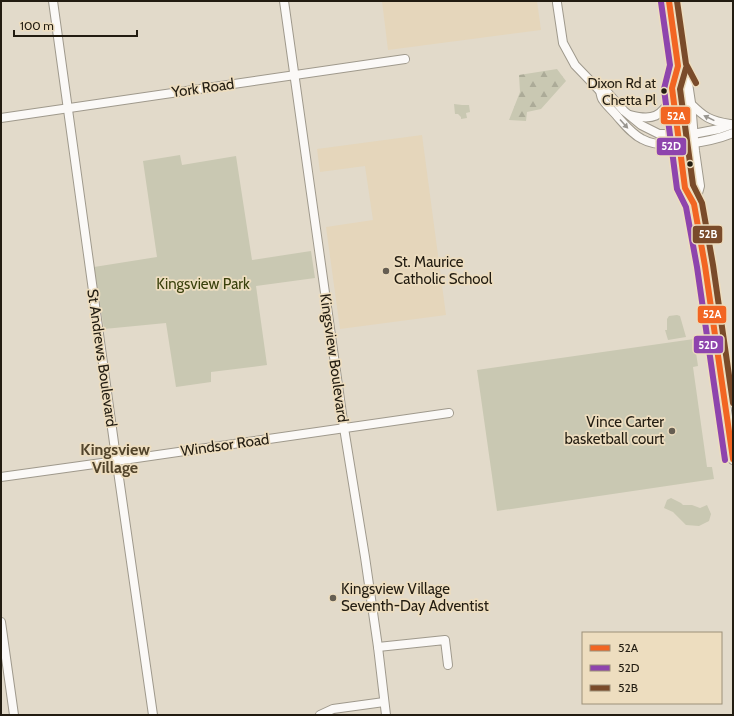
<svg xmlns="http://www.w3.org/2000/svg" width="734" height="716" viewBox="0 0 734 716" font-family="Cabin,sans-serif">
<defs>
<pattern id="forest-firs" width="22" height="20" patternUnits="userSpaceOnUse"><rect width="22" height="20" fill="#c9c8b2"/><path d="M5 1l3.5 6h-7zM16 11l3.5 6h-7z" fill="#acab98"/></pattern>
</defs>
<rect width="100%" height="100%" fill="#e2daca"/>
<g fill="#e5d6bb">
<path d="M382 1H537L541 30 388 50Z"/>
<path d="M422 135 446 315 340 329 326 227 373 220 365 166 320 172 317 149Z"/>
</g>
<path fill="url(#forest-firs)" d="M557 69 566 81 541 109 527 112 526 121 509 120 520 92 519 75Z"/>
<g fill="#c9c8b2">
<path d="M454 104 462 105H469L470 112 466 113 467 118 461 119V117L458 114H455Z"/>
<path d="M180 155 182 165 236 156 252 260 311 251 315 278 256 286 267 365 211 372V382L176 387 166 323 104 329 94 267 157 257 143 161Z"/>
<path d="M677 315 680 316 686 337 668 340 665 330H667V319L669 316Z"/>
<path d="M694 339 698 366 693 367 707 467H712L714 479 497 511 477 370Z"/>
<path d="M671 498 681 503 683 505H692L700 508 707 505 711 514 709 521 699 526 686 525 673 512 664 508 667 500Z"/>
</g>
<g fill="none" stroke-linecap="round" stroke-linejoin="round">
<defs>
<g id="minor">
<path d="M53 1 115 450 153 715"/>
<path d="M284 1 344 428 365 557 378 647 386 715"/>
<path d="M557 3 563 43 575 65 600 91"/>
<path d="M690 103C704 117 710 121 730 124"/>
<path d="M630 115C653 121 661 117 673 96"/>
<path d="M1 118 405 59"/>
<path d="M733 124 719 129 693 134H659L641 125 624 111 608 93 600 91C601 94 601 98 603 100 607 106 613 111 617 116 625 125 632 134 642 139 663 151 711 142 733 133"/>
<path d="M1 477 116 461 449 413"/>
<path d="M1 622 14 715"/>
<path d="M378 647 445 640 448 665"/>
<path d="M320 715 333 709 384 702"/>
</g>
<g id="major">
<path d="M669 1 678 66 687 83 690 103 694 151 699 186 694 204"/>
<path d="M678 66 672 88 685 188 694 204 705 266 733 459"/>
</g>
</defs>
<use href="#minor" stroke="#9f998c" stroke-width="10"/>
<use href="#major" stroke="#9f998c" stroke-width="12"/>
<use href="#minor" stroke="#fbf9f7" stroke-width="8"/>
<use href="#major" stroke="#fbf9f7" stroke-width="10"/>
<defs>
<path id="bus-1" d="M669 1 678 66 672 88 685 188 694 204 705 266 733 459"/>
<path id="bus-2" d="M661 2 670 65 664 89 677 189 686 207 697 267 725 460"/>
<g id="bus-3">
<path d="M677 1 686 64 696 83"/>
<path d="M686 68 680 89 693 185 702 203 713 265 733 403"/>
</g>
</defs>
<use href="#bus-1" stroke="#edddbf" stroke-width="9"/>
<use href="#bus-2" stroke="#edddbf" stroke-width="9"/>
<use href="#bus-3" stroke="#edddbf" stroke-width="9"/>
<use href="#bus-1" stroke="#f26522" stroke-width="6"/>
<use href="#bus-2" stroke="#8e44ad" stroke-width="6"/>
<use href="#bus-3" stroke="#7a4b2a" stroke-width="6"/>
</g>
<defs><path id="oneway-solid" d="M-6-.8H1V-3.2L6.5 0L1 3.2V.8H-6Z"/></defs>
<g fill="#999690">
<use href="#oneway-solid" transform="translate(709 118) rotate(-154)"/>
<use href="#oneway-solid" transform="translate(624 124) rotate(48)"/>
</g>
<g fill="#221c11" stroke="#edddbf" stroke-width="1.5">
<circle cx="664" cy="91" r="3.5"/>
<circle cx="690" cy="164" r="3.5"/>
</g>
<g fill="#655e52" stroke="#edddbf" stroke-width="1.5">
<circle cx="386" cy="271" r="4"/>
<circle cx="672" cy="431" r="4"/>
<circle cx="333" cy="598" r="4"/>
</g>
<g text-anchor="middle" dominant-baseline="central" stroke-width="3.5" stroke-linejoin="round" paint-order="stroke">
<g font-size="14" fill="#221c11" stroke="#edddbf" text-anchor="end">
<text x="656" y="83">Dixon Rd at<tspan x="656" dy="17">Chetta Pl</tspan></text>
</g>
<g font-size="15" fill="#221c11" stroke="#edddbf">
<text transform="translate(203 88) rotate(-8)">York Road</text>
<text transform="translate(102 358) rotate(82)">St Andrews Boulevard</text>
<text transform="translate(334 358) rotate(82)">Kingsview Boulevard</text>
<text transform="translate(225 445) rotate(-8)">Windsor Road</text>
</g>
<g font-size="15" fill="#221c11" stroke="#edddbf" text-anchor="start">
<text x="394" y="262">St. Maurice<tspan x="394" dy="17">Catholic School</tspan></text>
<text x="664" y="422" text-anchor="end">Vince Carter<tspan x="664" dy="17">basketball court</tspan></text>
<text x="341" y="589">Kingsview Village<tspan x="341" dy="17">Seventh-Day Adventist</tspan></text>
</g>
<g font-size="15" fill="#3a410c" stroke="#edddbf">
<text x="203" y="284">Kingsview Park</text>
</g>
<g font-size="16" font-weight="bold" fill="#52442b" stroke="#edddbf">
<text x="115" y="449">Kingsview<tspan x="115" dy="18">Village</tspan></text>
</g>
</g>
<g stroke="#edddbf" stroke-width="1.5">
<rect x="660" y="106" width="31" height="19" rx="4" fill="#f26522"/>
<rect x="656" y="137" width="31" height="19" rx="4" fill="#8e44ad"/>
<rect x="692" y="225" width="31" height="19" rx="4" fill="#7a4b2a"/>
<rect x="697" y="305" width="30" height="19" rx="4" fill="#f26522"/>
<rect x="693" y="335" width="31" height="19" rx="4" fill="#8e44ad"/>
</g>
<g font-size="11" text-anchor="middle" font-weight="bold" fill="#fff">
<text x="676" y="120">52A</text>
<text x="671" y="150">52D</text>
<text x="708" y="238">52B</text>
<text x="712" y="318">52A</text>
<text x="708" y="349">52D</text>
</g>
<rect width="734" height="716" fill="none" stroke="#221c11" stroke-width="4"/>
<rect x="582" y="632" width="140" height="72" fill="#edddbf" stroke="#9c9079"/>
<rect x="590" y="645" width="20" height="6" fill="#f26522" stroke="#9c9079"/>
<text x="618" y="652" font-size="12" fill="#221c11">52A</text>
<rect x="590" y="665" width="20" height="6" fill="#8e44ad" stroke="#9c9079"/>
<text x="618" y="672" font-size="12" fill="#221c11">52D</text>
<rect x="590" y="685" width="20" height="6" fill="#7a4b2a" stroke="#9c9079"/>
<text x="618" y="692" font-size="12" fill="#221c11">52B</text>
<path d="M14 30v6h123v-6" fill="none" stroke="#221c11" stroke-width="2"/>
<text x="20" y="30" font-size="12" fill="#221c11" stroke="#edddbf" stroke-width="3" paint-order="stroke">100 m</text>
</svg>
